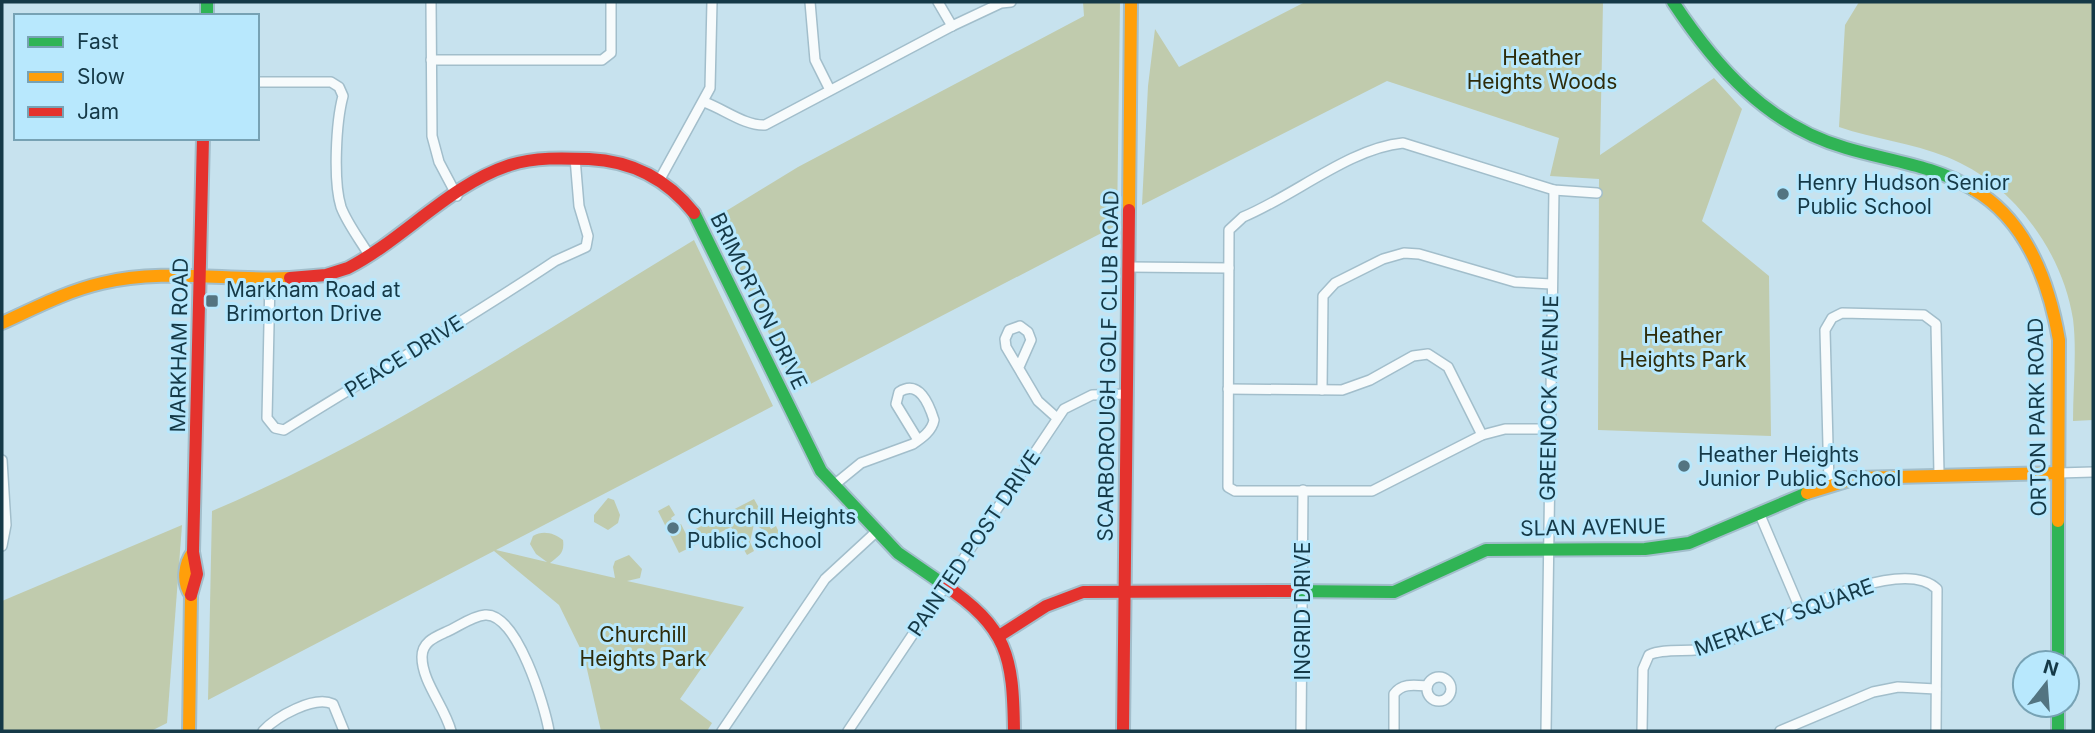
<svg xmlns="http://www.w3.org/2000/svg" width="2095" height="733" viewBox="0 0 2095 733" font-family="Inter,sans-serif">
<rect width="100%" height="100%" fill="#c7e2ee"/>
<g fill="#c0cbad">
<path d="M1083 2H1120L1117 225 797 391 713 219 798 167 1084 16Z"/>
<path d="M1305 2H1603L1600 155 1714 78 1742 109 1702 221 1769 276 1771 436 1598 430 1599 179 1550 176 1559 138 1387 81 1142 205 1148 86 1155 29 1179 67Z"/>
<path d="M1859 2H2093V420L2073 421C2073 388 2077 351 2073 319 2062 250 2012 183 1947 157 1912 143 1874 139 1839 127L1845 25Z"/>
<path d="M694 240 773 406 496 550 547 562 536 554 530 544 533 536C543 530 554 533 563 540 565 554 558 556 550 563L615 578 613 567 615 561 629 555 642 569 640 578 627 581 744 607 680 699 712 723 707 731H601L584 656 559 605 494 551 208 700 212 511C382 439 536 336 694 240Z"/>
<path d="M608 498 614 500 620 515 618 523 608 530 594 522V515Z"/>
<path d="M754 499 771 529 776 526 782 539 773 542 767 532 754 524 750 542 754 551 747 555 731 527 679 553 658 511 669 505 675 515 671 518 675 527 681 524 686 534Z"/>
<path d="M182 525 167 723 151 731H2V601Z"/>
</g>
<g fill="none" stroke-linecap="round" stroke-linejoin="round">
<defs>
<g id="street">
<path d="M431 2 432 136 439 162 457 196"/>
<path d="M810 2 815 60 830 90"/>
<path d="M938 2 952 26"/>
<path d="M431 60H602L611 53V2"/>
<path d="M257 82H331L339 87 343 96C336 122 333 181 341 207 347 223 360 240 369 255"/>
<path d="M704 102C724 109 745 126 765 125L952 26 1001 3 1011 2"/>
<path d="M660 179 710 88 712 2"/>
<path d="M1129 267 1229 268"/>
<path d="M270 278 267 418 275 428 284 430C374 374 467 320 555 261L586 247 588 236 579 206 575 158"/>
<path d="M1019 367 1031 340 1028 332 1020 326 1009 330 1005 339 1006 347 1038 401 1057 418"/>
<path d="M1228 389 1342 390 1370 380 1413 356 1428 354 1448 367 1482 435"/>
<path d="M1322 390 1323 296 1335 283 1383 259 1404 253 1419 254 1515 282 1551 284"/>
<path d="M1549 429H1505L1482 435 1372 491H1235L1228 487 1229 230 1243 217C1294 196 1350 148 1403 143L1554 190 1597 193"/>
<path d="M2 460 6 525 2 546"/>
<path d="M2058 473 2093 472"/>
<path d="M1829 484 1825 330 1832 318 1842 313 1924 315 1936 324 1939 474"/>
<path d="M834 485 861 463 913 444C922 438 932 431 934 420 929 404 919 379 899 392L896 404 918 440"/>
<path d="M1760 515 1800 609"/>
<circle cx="1439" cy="689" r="12"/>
<path d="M263 731C276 717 314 695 333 704L344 731"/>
<path d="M451 731C445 707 422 682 422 657 422 642 435 637 446 632 458 627 472 616 485 615 517 612 545 707 549 731"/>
<path d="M722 731 825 579 876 532"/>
<path d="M848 731 1064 409 1092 395 1127 394"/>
<path d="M1301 731 1303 490"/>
<path d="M1394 731V694C1402 683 1414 685 1427 686"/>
<path d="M1546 731 1554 190"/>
<path d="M1642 731 1643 669 1649 655C1666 647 1693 654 1713 647 1758 632 1897 550 1937 589L1936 731"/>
<path d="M1780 731 1873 692 1898 687 1936 689"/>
</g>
<g id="fast">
<path d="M207 2V16"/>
<path d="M1673 2C1716 67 1768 126 1846 148 1889 161 1933 165 1973 189"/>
<path d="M694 213 821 471 898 553 943 584"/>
<path d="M1289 591 1394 592 1486 550 1645 549 1689 543 1807 493"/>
<path d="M2058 663V521"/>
<path d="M2058 705V731"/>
</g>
<g id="slow">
<path d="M1973 189C2027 220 2049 282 2059 340L2058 521"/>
<path d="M1129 210 1131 2"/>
<path d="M2 323C35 308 67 291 102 283 163 268 228 281 290 278"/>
<path d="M1807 493 1856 478 2058 473"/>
<path d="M189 731 191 595C182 583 184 564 193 552"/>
</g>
<g id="jam">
<path d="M290 278 326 275 348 268C404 239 449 185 510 165 535 157 563 158 589 159 633 161 667 179 694 213"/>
<path d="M943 584C1008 628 1013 656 1014 731"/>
<path d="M191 595 197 574 193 552 203 138"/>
<path d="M999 636 1046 606 1083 592 1289 591"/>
<path d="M1123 731 1129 210"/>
</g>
</defs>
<use href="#street" stroke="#a2becb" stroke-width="12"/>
<use href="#fast" stroke="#a2becb" stroke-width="16"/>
<use href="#slow" stroke="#a2becb" stroke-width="16"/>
<use href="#jam" stroke="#a2becb" stroke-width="16"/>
<use href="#street" stroke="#f7fbfc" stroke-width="9"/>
<use href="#fast" stroke="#30b455" stroke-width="12"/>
<use href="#slow" stroke="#ff9f0a" stroke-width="12"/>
<use href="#jam" stroke="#e5322d" stroke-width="12"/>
</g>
<g fill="#537481" stroke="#b8e8fd" stroke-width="2.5">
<circle cx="1783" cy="194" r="7"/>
<rect x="205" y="294" width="14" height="14" rx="3.5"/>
<circle cx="1684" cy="466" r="7"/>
<circle cx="673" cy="528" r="7"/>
</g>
<g text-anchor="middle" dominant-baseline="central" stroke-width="6" stroke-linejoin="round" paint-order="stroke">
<g font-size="21" fill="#2e2c0b" stroke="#b8e8fd">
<text x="1542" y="57">Heather<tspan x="1542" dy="24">Heights Woods</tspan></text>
<text x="1683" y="335">Heather<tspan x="1683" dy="24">Heights Park</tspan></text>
<text x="643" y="634">Churchill<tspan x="643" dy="24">Heights Park</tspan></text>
</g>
<g font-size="21" fill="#153947" stroke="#b8e8fd" text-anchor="start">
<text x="1797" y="182">Henry Hudson Senior<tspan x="1797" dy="24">Public School</tspan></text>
<text x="226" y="289">Markham Road at<tspan x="226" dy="24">Brimorton Drive</tspan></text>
<text x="1698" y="454">Heather Heights<tspan x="1698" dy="24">Junior Public School</tspan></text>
<text x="687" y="516">Churchill Heights<tspan x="687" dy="24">Public School</tspan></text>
</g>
<g font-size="21" fill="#153947" stroke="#b8e8fd">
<text transform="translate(759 301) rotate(64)">BRIMORTON DRIVE</text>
<text transform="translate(179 345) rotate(-89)">MARKHAM ROAD</text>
<text transform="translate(404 356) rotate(-32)">PEACE DRIVE</text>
<text transform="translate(1108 366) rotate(-89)">SCARBOROUGH GOLF CLUB ROAD</text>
<text transform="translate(1549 398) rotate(-89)">GREENOCK AVENUE</text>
<text transform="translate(2037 417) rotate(-91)">ORTON PARK ROAD</text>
<text transform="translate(1593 527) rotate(-1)">SLAN AVENUE</text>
<text transform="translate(974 543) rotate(-56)">PAINTED POST DRIVE</text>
<text transform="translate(1302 611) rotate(-90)">INGRID DRIVE</text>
<text transform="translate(1784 617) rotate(-20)">MERKLEY SQUARE</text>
</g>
</g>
<rect width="2095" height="733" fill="none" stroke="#153947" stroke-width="7"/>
<rect x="14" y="14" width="245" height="126" fill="#b8e8fd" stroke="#77a2b4" stroke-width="2"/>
<rect x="28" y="37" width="35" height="10" fill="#30b455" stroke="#77a2b4" stroke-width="2"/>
<text x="77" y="49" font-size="21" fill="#153947">Fast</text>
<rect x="28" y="72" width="35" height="10" fill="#ff9f0a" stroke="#77a2b4" stroke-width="2"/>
<text x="77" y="84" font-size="21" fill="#153947">Slow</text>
<rect x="28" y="107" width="35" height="10" fill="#e5322d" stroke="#77a2b4" stroke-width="2"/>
<text x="77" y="119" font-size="21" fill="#153947">Jam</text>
<g transform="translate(2046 684) rotate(17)"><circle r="33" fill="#b8e8fd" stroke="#77a2b4" stroke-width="2"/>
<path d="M0-5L12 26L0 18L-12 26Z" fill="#537481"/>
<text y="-10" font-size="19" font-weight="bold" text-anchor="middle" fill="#153947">N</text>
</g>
</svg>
